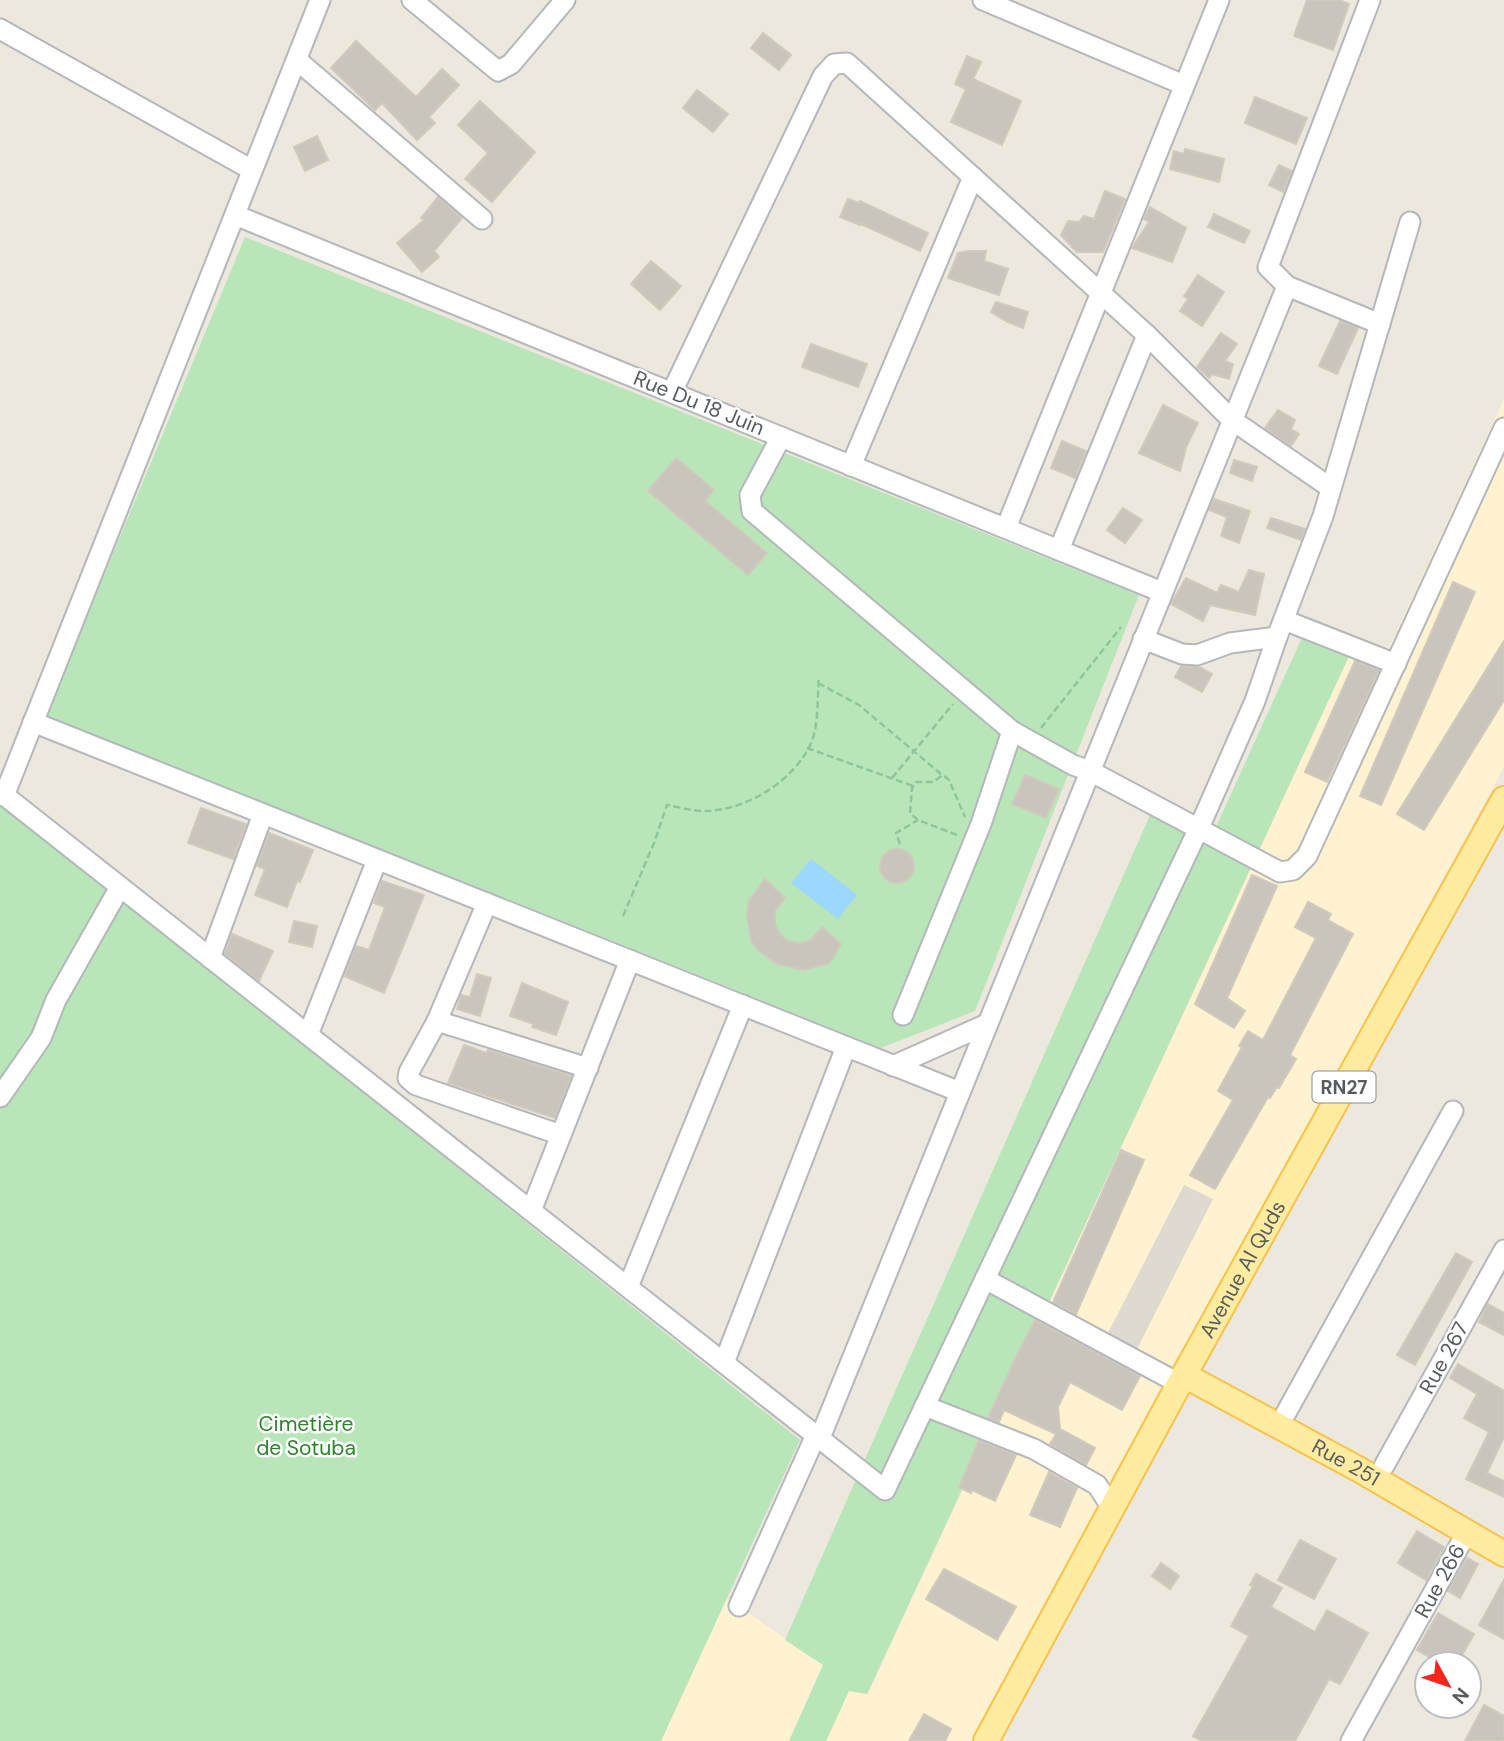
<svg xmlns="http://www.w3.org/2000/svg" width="1504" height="1741" viewBox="0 0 1504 1741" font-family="'DM Sans',sans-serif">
<rect width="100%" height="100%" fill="#ece8de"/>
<g fill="#fff2d0">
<path d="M1504 399V767L974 1741H826L849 1691 868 1694 1358 637 1389 648Z"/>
<path d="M727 1598 823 1665 789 1741H661Z"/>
</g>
<path fill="#dedacf" d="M1184 1185 1213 1199 1137 1349 1108 1333Z"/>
<g fill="#b9e6b8">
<path d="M245 237 1139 595 975 1011 881 1048 397 855 44 719Z"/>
<path d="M1311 618 1358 637 867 1694 849 1691 826 1741H789L823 1665 785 1640 1151 813 1210 840Z"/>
<path d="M0 804 800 1440 661 1741H0Z"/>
</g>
<path fill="#9bd7ff" d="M811 859 857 895 838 919 791 883Z"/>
<g fill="#c9c5bd" stroke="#d1cabc" stroke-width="2">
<path d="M1307 0H1339L1349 4 1333 50 1294 36Z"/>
<path d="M763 33 791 55 779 70 751 48Z"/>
<path d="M356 41 416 97 442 69 459 85 429 117 435 123 417 140 382 103 375 110 331 68Z"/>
<path d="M967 56 981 62 973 79 1021 101 1002 145 951 122 966 89 955 84Z"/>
<path d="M697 90 728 114 713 132 683 108Z"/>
<path d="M1255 97 1307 118 1296 144 1245 123Z"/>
<path d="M480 101 535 152 492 202 465 179 488 153 458 125Z"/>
<path d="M317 136 328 160 305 171 294 147Z"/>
<path d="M1185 149 1224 159 1219 182 1170 169 1174 151 1184 154Z"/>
<path d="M1279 165 1292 171 1283 192 1269 185Z"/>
<path d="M1105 191 1125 199 1103 252H1077L1061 235 1068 221 1079 222 1084 216 1094 219Z"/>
<path d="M438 197 462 218 434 251 439 257 422 272 397 243 424 220 421 218Z"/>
<path d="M848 199 859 203 860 201 928 233 920 251 861 224 860 225 840 217Z"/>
<path d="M1150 207 1186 228 1172 262 1132 248 1149 222 1144 219Z"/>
<path d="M1214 214 1250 231 1244 243 1208 227Z"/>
<path d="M968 251H986L984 261 1008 269 999 295 948 278 958 253Z"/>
<path d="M651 261 681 286 660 310 631 284Z"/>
<path d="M1198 275 1224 292 1202 326 1180 311 1188 299 1184 296Z"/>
<path d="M996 302 1028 312 1023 328 1008 322 991 312Z"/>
<path d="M1340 321 1358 328 1337 374 1319 366Z"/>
<path d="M1221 333 1237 344 1225 361 1233 364 1229 379 1212 374 1209 378 1197 367Z"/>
<path d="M811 344 867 364 858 387 802 367Z"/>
<path d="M1163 405 1198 423 1186 447 1180 471 1139 453Z"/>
<path d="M1278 410 1295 420 1291 429 1299 434 1291 446 1265 428Z"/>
<path d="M1062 441 1086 451 1075 478 1051 468Z"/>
<path d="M676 458 714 490 705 501 767 553 748 575 648 491Z"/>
<path d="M1234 460 1257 467 1252 481 1230 473Z"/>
<path d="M1214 499 1250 511 1239 543 1221 536 1227 517 1209 510Z"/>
<path d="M1123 508 1142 520 1125 543 1107 530Z"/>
<path d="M1271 518 1305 529 1301 540 1267 528Z"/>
<path d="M1249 570 1264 574 1255 615 1210 605 1203 621 1171 604 1186 578 1217 593 1221 585 1239 592Z"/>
<path d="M1453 582 1475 592 1381 805 1360 796Z"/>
<path d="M1504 641V700L1424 830 1397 814Z"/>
<path d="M1355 661 1379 670 1327 782 1305 772Z"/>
<path d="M1181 666 1199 667 1212 674 1202 692 1175 677Z"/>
<path d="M1025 775 1059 789 1046 818 1012 804Z"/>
<path d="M201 808 246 824 233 859 188 843Z"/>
<path d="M269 833 313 850 300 882 297 881 287 907 255 895 265 869 257 866Z"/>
<circle cx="897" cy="866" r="17"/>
<path d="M1252 875 1277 886 1227 998 1245 1011 1234 1028 1195 1004Z"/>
<path d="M765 879 785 898 775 911V924L780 934 788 941 801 943 811 940 822 927 841 944 830 963 804 970 777 964 758 950 751 941 747 915 749 901Z"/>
<path d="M382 881 424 895 384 993 344 976 356 946 369 950 385 907 374 903Z"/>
<path d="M1308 902 1331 914 1328 920 1353 934 1290 1055 1296 1059 1279 1088 1277 1087 1270 1098 1268 1097 1215 1189 1190 1175 1233 1100 1218 1091 1242 1047 1239 1046 1248 1031 1263 1040 1316 938 1295 927Z"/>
<path d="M294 921 317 926 312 947 289 942Z"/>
<path d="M232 934 273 951 259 981 225 954Z"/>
<path d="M477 974 491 978 480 1016 457 1009 461 995 470 997Z"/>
<path d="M522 983 568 1002 556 1035 532 1027 534 1024 510 1016Z"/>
<path d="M464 1045 486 1053 488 1050 571 1076 555 1118 448 1083Z"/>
<path d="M1121 1150 1144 1160 1076 1314 1053 1302Z"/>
<path d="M1456 1253 1472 1262 1415 1365 1397 1355Z"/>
<path d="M1488 1304 1504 1313V1335L1479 1322Z"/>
<path d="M1035 1320 1140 1376 1122 1410 1070 1382 1058 1407 1060 1429 1095 1448 1086 1465 1050 1444 1056 1434 1004 1410 999 1422 988 1418 1015 1359Z"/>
<path d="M1458 1364 1504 1391V1437L1487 1473 1504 1481V1497L1466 1479 1489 1432 1464 1418 1477 1394 1450 1378Z"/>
<path d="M979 1440 1016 1455 995 1501 972 1490 971 1493 959 1487Z"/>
<path d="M1049 1472 1077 1488 1060 1527 1030 1515Z"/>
<path d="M1417 1531 1444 1547 1426 1580 1398 1563Z"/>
<path d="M1300 1540 1336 1559 1314 1599 1278 1580Z"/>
<path d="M1467 1558 1478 1564 1460 1598 1448 1591Z"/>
<path d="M1161 1563 1179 1576 1170 1589 1152 1576Z"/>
<path d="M944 1569 1016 1607 997 1640 926 1599Z"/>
<path d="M1256 1574 1282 1588 1271 1607 1315 1632 1327 1610 1368 1633 1340 1684 1329 1679 1295 1741H1202L1193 1736 1249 1636 1231 1626 1253 1586 1250 1585Z"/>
<path d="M1504 1580V1639L1479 1625Z"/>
<path d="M1438 1613 1474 1634 1457 1664H1442L1417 1650Z"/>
<path d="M1484 1705 1504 1716V1741H1465Z"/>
<path d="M924 1714 951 1729 945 1741H909Z"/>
</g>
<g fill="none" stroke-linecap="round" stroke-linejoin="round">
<defs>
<g id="minor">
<path d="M412 0 498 71 511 64 565 0"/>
<path d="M983 0 1184 85"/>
<path d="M1370 0 1268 267 1287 286 1380 324"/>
<path d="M0 29 252 170"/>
<path d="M297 60 482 219"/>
<path d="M235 215 1162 592"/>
<path d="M672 392 823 76 834 64 847 63 1147 335 1232 420 1331 488"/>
<path d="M781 437 750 495 752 511 1012 731 981 824 903 1015"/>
<path d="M851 466 973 177"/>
<path d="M1006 528 1219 0"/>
<path d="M1059 550 1147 335"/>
<path d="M1284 620 1396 664"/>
<path d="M1143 639 1182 654 1197 655 1230 643 1277 637"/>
<path d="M33 722 960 1092"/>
<path d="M1012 731 1073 765 1090 771 1280 872 1293 870 1307 856 1504 428"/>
<path d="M0 792 885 1490 1199 828 1255 701 1277 637 1323 516 1410 222"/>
<path d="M4 796 320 0"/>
<path d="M487 903 437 1021 409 1072 408 1078 416 1085 561 1135"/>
<path d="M210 958 263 814"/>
<path d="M437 1021 588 1068"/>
<path d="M308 1035 377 860"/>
<path d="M893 1066 987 1024"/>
<path d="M0 1097 41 1038 56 1000 120 887"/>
<path d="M531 1211 630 960"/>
<path d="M985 1279 1180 1384"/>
<path d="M628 1287 743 1005"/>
<path d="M724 1363 846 1047"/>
<path d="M925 1406 1034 1449 1097 1485 1112 1508"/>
<path d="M1286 1413 1453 1111"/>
<path d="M820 1438 1287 286"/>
<path d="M1384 1466 1504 1250"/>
<path d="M739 1606 816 1435"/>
<path d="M1351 1741 1467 1532"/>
</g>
<g id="major">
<path id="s1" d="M1184 1375 1360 1470 1504 1554"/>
<path id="s2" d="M986 1741 1184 1375 1504 799"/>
</g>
</defs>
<use href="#minor" stroke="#b4b7bc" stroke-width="23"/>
<use href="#major" stroke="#fac249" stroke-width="28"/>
<g stroke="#8fc59d" stroke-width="2.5" stroke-dasharray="7 3.5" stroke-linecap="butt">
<path d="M818 683 859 705 941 774"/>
<path d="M1041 728 1121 627"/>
<path d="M807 748 913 786"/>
<path d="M892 778 953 704"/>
<path d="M957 835 918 820 910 813 912 788 916 782H933L943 775 949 780 965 817"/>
<path d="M900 844 896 833 918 820"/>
<path d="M623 916 654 843 667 805C679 807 692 811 704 811 746 811 796 780 812 741 819 722 817 698 819 677"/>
</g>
<use href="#minor" stroke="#fff" stroke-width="19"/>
<use href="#major" stroke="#ffeca0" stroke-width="24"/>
</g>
<g text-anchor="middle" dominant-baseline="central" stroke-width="5" stroke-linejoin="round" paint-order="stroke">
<rect fill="#fff" stroke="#898d90" stroke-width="2" x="1312.5" y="1071.5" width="63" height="31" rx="5"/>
<g font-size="19" font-weight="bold" fill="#575c61">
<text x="1344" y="1087">RN27</text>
</g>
<g font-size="21" fill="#575c61" stroke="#fff">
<text transform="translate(699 403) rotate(22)">Rue Du 18 Juin</text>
<text stroke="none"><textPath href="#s2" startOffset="537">Avenue Al Quds</textPath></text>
<text transform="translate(1444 1358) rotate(-61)">Rue 267</text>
<text stroke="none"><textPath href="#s1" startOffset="184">Rue 251</textPath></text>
<text transform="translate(1440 1581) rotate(-61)">Rue 266</text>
</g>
<g font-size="21" fill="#2e822e" stroke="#fff">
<text x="306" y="1424">Cimetière<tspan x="306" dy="24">de Sotuba</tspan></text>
</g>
</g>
<g transform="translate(1448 1685) rotate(130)"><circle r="33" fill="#ffffff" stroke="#bcbec0" stroke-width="2"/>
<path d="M0-5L12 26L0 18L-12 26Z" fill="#f4251c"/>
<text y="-10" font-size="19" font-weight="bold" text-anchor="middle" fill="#575c61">N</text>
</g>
</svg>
